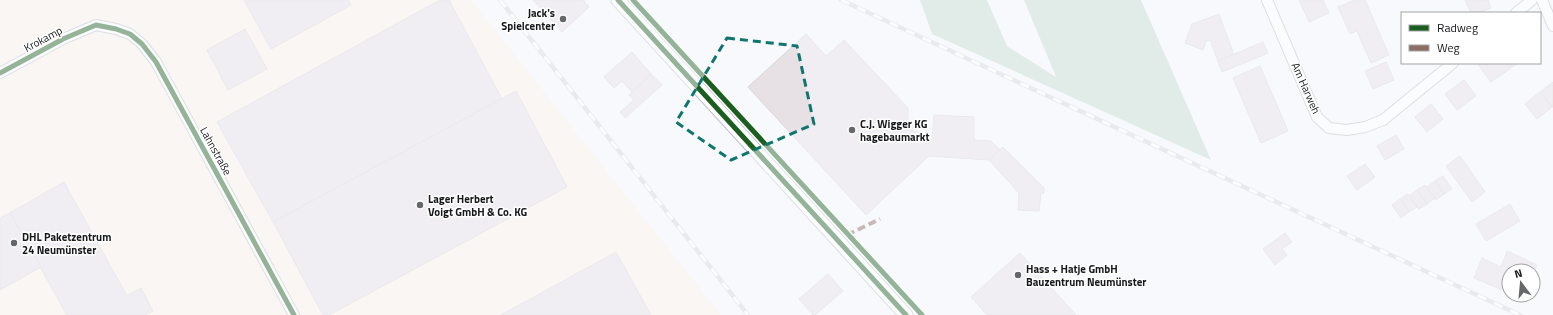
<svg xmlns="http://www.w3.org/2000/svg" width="1553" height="315" viewBox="0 0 1553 315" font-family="'Titillium Web',sans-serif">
<rect width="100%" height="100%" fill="#f8f9fc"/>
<path fill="#fbf1ea" d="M0 0H471L721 315H0Z"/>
<path fill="#c6dcd3" d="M920 0H987L1007 46 1056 77 1024 0H1141L1211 160 932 34Z"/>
<g fill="#e7e1e6" stroke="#d7d6d8">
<path d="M244 0H348L351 5 271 49Z"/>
<path d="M440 0H449L502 99 273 222 217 122Z"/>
<path d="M533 0H583L589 7 562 32Z"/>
<path d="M1299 0H1323L1329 13 1309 22Z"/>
<path d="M1355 0H1365L1389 55 1371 63 1357 31 1350 34 1338 7Z"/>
<path d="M1465 0H1488L1491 8 1478 13H1471Z"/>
<path d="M1219 14 1234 55 1218 61 1210 40 1206 41 1203 50 1185 43 1192 24Z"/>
<path d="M245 29 267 69 228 90 207 50Z"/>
<path d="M806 34 826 56 844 40 908 108V120L929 144 932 140 934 115 974 117V140L991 141 1000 150 989 160 929 156 866 215 748 87Z"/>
<path d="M1263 42 1268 53 1222 72 1218 61Z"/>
<path d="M632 52 651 74 632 92 622 81 614 88 604 77Z"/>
<path d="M1386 62 1394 80 1373 89 1365 71Z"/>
<path d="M1477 63H1518L1491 82Z"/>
<path d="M1260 66 1288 131 1261 143 1233 78Z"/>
<path d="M651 74 662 85 625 118 620 112 634 100 629 95Z"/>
<path d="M1464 80 1476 96 1457 110 1445 94Z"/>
<path d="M1553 82V107H1552L1540 92Z"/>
<path d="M516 91 567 187 329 315H323L273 222Z"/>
<path d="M1540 92 1552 107 1537 119 1525 104Z"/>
<path d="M1431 104 1443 119 1427 132 1415 117Z"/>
<path d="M1396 135 1404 149 1385 160 1377 146Z"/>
<path d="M1003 147 1044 188V193H1041L1039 211 1018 210 1019 193 989 160Z"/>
<path d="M1460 156 1485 192 1472 202 1446 166Z"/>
<path d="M1365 164 1375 177 1357 190 1347 176Z"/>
<path d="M1443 176 1452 189 1444 194 1435 181Z"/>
<path d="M1435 181 1444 194 1436 200 1427 187Z"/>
<path d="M64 182 127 296 141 288 153 311 145 315H67L10 213Z"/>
<path d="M1425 185 1435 198 1427 204 1417 190Z"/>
<path d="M1417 190 1427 204 1419 209 1409 196Z"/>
<path d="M1408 194 1417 207 1409 212 1400 199Z"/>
<path d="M1400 199 1409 212 1401 218 1392 205Z"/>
<path d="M1510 204 1520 221 1486 241 1476 224Z"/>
<path d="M10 213 41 267 0 290V218Z"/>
<path d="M1285 233 1292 242 1282 249 1287 255 1275 265 1263 249Z"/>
<path d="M1507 251 1537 265 1533 274V271H1509V293L1474 278 1482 258 1501 267Z"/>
<path d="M616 252 651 315H501Z"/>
<path d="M1020 253 1076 315H987L971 297Z"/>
<path d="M828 274 843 291 815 315H813L799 299Z"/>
</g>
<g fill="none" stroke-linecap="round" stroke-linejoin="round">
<defs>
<g id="minor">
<path d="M1267 0 1317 117 1329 128 1347 130 1365 127 1383 120 1453 63"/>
<path d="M1542 0 1553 26"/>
<path d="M1516 13 1532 0"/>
<path d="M0 73 63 39 96 25 116 29 130 34 142 44 156 62 294 315"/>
</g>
<path id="tertiary" d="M618 0 906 315"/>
</defs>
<use href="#minor" stroke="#bdbec1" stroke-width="12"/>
<use href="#tertiary" stroke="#bdbec1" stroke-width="15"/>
<use href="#minor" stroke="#fefeff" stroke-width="10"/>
<use href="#tertiary" stroke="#fefeff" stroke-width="13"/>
<defs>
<g id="rail">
<path d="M500 0 748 315"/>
<path d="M841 0 1520 315"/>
</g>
</defs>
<use href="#rail" stroke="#d8d8d8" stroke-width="4.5"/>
<use href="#rail" stroke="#fff" stroke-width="3" stroke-dasharray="9" stroke-linecap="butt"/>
<path stroke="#8d6e63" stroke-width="4" stroke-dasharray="8 4" stroke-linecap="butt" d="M847 235 880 219"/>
<defs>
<g id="cycleway">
<path d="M618 0 906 315"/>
<path d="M633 0 922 315"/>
<path d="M0 73 63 39 96 25 116 29 130 34 142 44 156 62 294 315"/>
</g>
</defs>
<use href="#cycleway" stroke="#fff" stroke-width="8"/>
<use href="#cycleway" stroke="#1b5e20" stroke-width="5"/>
</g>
<path d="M0 0H1553V315H0ZM727 38 797 46 814 124 731 160 676 122Z" fill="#f8f9fc" fill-opacity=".55" fill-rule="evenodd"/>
<path fill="none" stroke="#0f766e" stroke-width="3" stroke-dasharray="8 5" stroke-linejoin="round" d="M727 38 797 46 814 124 731 160 676 122Z"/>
<g fill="#666769" stroke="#fff" stroke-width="1.5">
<circle cx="563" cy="19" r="4"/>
<circle cx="852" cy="130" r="4"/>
<circle cx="420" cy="205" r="4"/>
<circle cx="14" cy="243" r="4"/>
<circle cx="1018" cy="275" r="4"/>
</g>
<g text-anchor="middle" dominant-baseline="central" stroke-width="3" stroke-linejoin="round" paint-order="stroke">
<g font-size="11" font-weight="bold" fill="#17181a" stroke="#fff" text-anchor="start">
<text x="555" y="13" text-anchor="end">Jack's<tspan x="555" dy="13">Spielcenter</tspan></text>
<text x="860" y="124">C.J. Wigger KG<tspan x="860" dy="13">hagebaumarkt</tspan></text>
<text x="428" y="199">Lager Herbert<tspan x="428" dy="13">Voigt GmbH &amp; Co. KG</tspan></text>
<text x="22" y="237">DHL Paketzentrum<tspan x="22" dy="13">24 Neumünster</tspan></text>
<text x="1026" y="269">Hass + Hatje GmbH<tspan x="1026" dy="13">Bauzentrum Neumünster</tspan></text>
</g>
<g font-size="11" fill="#17181a" stroke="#fff">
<text transform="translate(43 39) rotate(-28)">Krokamp</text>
<text transform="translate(1306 88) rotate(66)">Am Harweh</text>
<text transform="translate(216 151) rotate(61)">Lahnstraße</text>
</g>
</g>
<rect x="1401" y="12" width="140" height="52" fill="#ffffff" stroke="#a2a3a3"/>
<rect x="1409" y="25" width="20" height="6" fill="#1b5e20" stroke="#a2a3a3"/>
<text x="1437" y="32" font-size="12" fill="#17181a">Radweg</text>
<rect x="1409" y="45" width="20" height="6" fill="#8d6e63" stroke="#a2a3a3"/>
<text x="1437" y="52" font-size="12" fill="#17181a">Weg</text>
<g transform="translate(1521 283) rotate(344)"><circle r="19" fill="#ffffff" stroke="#a2a3a3"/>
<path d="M0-3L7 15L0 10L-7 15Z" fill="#666769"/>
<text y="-6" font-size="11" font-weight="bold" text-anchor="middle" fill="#17181a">N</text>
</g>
</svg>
